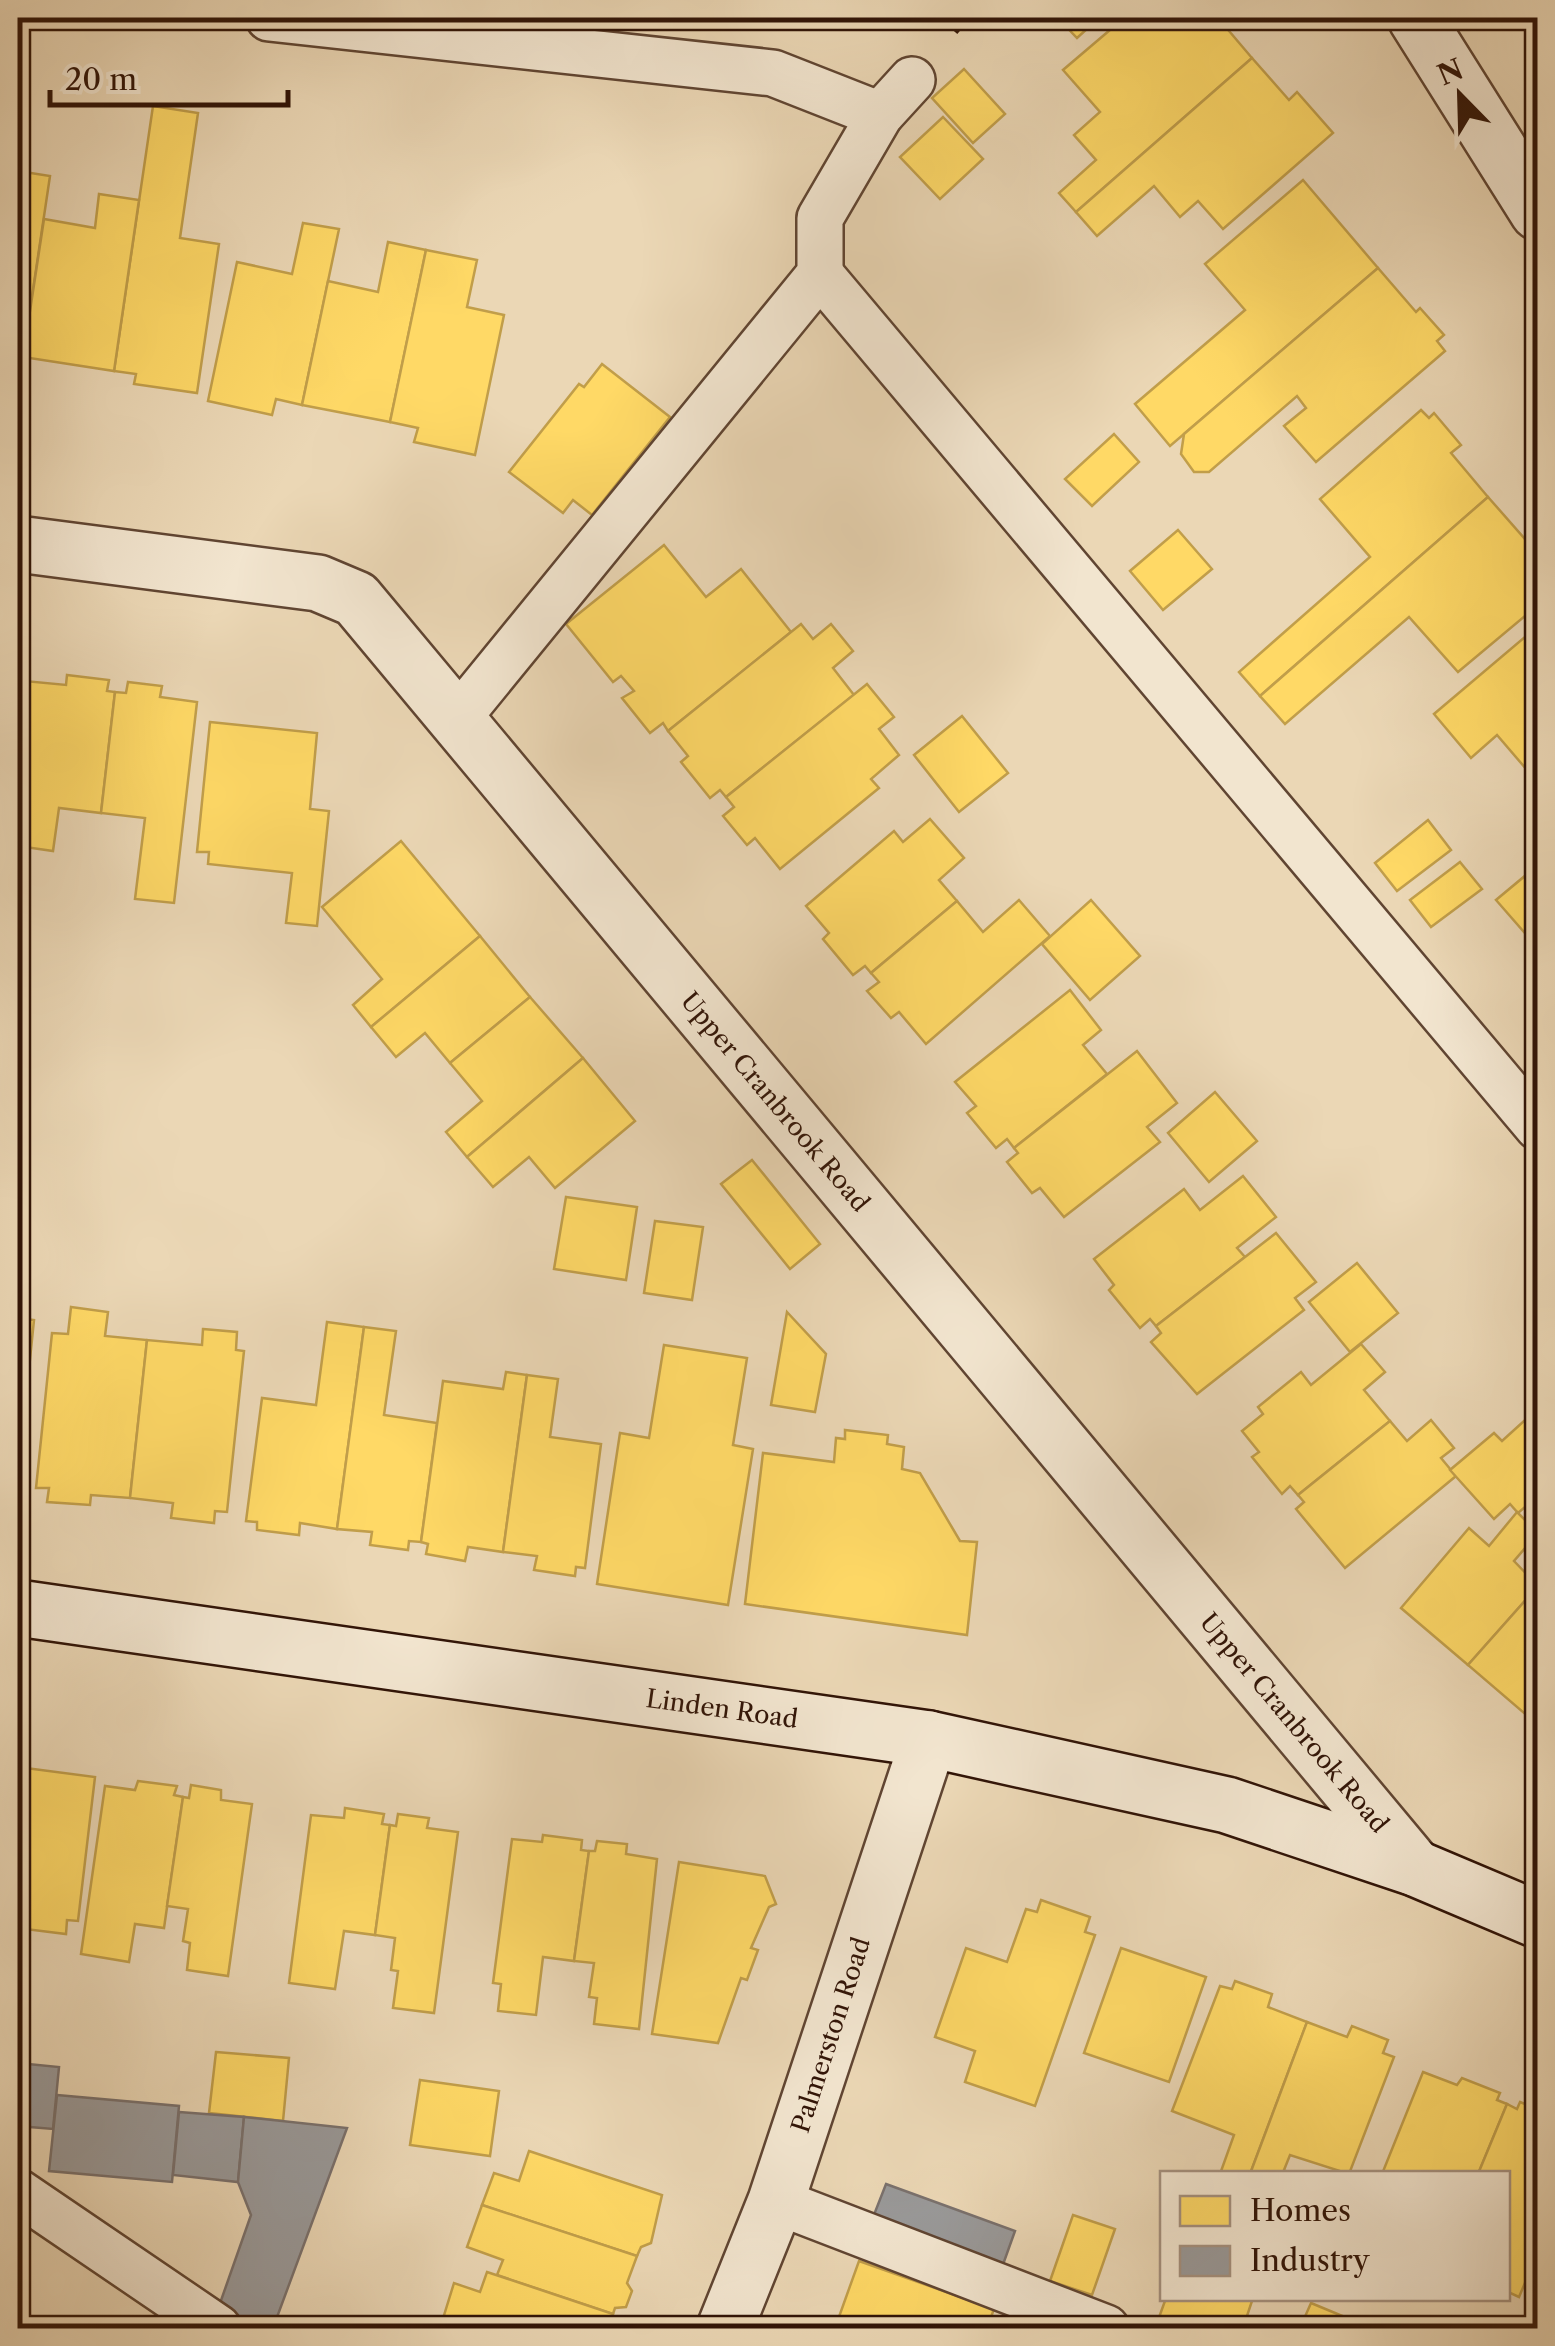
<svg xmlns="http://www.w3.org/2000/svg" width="1555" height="2346" viewBox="0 0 1555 2346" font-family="'Libre Caslon Text',serif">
<rect width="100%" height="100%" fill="#ebd7b5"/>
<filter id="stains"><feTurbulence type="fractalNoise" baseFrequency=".002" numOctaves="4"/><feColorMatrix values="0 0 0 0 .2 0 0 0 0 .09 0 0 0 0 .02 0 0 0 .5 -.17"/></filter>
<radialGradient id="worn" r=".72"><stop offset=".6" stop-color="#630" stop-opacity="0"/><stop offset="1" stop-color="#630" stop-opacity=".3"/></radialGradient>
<g fill="#ffd966" stroke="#c19e4a" stroke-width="2.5">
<path d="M1058 18H1099L1077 38Z"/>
<path d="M1124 18H1218L1252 58 1076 212 1059 193 1096 160 1074 135 1100 112 1063 70Z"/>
<path d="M1252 58 1289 100 1297 92 1333 133 1223 229 1198 201 1180 217 1154 186 1097 236 1076 212Z"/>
<path d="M964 69 1005 114 973 143 932 98Z"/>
<path d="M153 106 198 113 180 238 219 244 197 393 134 384 136 374 114 371Z"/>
<path d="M943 117 983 159 940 199 900 157Z"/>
<path d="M18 171 50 176 23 357H18Z"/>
<path d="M1303 180 1378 268 1170 446 1135 404 1245 310 1205 264Z"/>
<path d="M99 194 139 200 114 371 23 357 44 219 95 228Z"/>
<path d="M303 223 339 229 302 405 276 399 272 415 208 401 237 262 292 274Z"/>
<path d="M388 242 426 250 390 422 302 405 328 281 378 292Z"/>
<path d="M426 250 477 260 467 307 504 315 475 455 414 442 418 428 390 422Z"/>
<path d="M1378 268 1416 312 1420 308 1444 335 1437 341 1445 351 1316 462 1284 426 1306 408 1297 396 1209 472H1194L1181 454 1184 434Z"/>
<path d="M602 364 670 417 592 515 573 500 563 513 509 472 579 384 584 387Z"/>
<path d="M1421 410 1429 418 1434 413 1461 445 1451 453 1488 497 1260 696 1239 672 1370 557 1320 499Z"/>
<path d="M1114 434 1139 462 1092 506 1065 479Z"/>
<path d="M1488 497 1525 539 1531 535 1538 542V605L1458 672 1409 617 1285 724 1260 696Z"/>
<path d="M1178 530 1212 569 1163 610 1130 571Z"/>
<path d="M664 545 706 597 741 569 791 632 668 731 663 723 650 733 622 698 634 691 621 676 613 682 566 624Z"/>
<path d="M801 624 813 639 831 624 853 651 833 668 854 695 726 797 720 790 710 798 681 762 688 756 668 731Z"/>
<path d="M1538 626V774L1533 777 1497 735 1471 758 1434 714Z"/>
<path d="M67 675 109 680 107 691 115 692 101 813 59 808 53 851 18 846V739L25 681 66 685Z"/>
<path d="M128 682 162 686 160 697 197 702 174 903 135 899 145 818 101 813 115 692 126 693Z"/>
<path d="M867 684 894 717 879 729 899 755 871 779 879 788 780 869 755 838 747 845 723 816 734 807 726 797Z"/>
<path d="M962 716 1008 773 959 812 914 755Z"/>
<path d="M210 722 317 733 310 809 329 811 317 926 286 923 292 873 208 864 209 852H197Z"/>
<path d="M930 819 964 858 939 880 957 901 871 973 865 966 853 975 823 939 829 933 806 906 894 831 903 842Z"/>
<path d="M1428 820 1451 850 1397 891 1375 863Z"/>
<path d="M401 841 480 936 371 1027 353 1005 382 979 322 907Z"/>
<path d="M1460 862 1482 889 1431 927 1410 900Z"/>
<path d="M1538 865V934L1531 940 1496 900Z"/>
<path d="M1019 900 1050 936 926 1044 899 1012 891 1018 867 991 879 982 871 973 957 901 983 932Z"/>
<path d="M1091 900 1140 956 1090 1000 1042 944Z"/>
<path d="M480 936 530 997 450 1063 425 1033 396 1057 371 1027Z"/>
<path d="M1070 990 1101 1030 1083 1045 1107 1074 1014 1148 1007 1139 996 1148 967 1113 976 1106 955 1082Z"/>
<path d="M530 997 583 1058 467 1157 446 1132 482 1101 450 1063Z"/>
<path d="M1137 1051 1177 1103 1147 1127 1160 1142 1064 1217 1040 1188 1032 1193 1007 1162 1018 1153 1014 1148Z"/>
<path d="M583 1058 635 1121 555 1188 529 1157 493 1187 467 1157Z"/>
<path d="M1215 1092 1257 1141 1209 1182 1168 1133Z"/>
<path d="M752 1160 820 1244 790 1269 721 1184Z"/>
<path d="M1243 1176 1276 1217 1237 1248 1245 1257 1156 1326 1150 1319 1140 1328 1109 1290 1114 1285 1094 1259 1184 1189 1200 1210Z"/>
<path d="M566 1197 637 1207 626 1280 554 1269Z"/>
<path d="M655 1221 703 1227 692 1300 644 1293Z"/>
<path d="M1276 1233 1316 1282 1295 1298 1304 1310 1197 1394 1151 1342 1161 1333 1156 1326Z"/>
<path d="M1357 1263 1398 1313 1350 1352 1309 1302Z"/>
<path d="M71 1307 108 1312 105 1336 147 1340 130 1498 91 1495 90 1505 47 1502 49 1488H36L52 1333 68 1334Z"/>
<path d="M787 1312 826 1354 815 1412 771 1405Z"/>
<path d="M18 1318 34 1320 18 1476Z"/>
<path d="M327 1322 364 1327 337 1529 300 1523 299 1535 257 1530V1522L246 1521 262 1398 316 1405Z"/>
<path d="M364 1327 396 1331 384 1415 437 1423 421 1542 409 1541 408 1550 370 1545 372 1532 337 1529Z"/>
<path d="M203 1329 237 1332 236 1350 244 1351 227 1512 215 1511 214 1523 171 1518 173 1503 130 1498 147 1340 202 1345Z"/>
<path d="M1361 1344 1385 1372 1364 1390 1390 1421 1298 1495 1290 1486 1282 1494 1252 1457 1259 1452 1242 1431 1263 1414 1258 1407 1301 1372 1311 1385Z"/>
<path d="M664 1345 747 1358 733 1445 753 1449 728 1605 597 1584 620 1433 649 1438Z"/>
<path d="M506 1372 527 1375 503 1552 468 1547 465 1561 426 1554 428 1544 421 1542 443 1381 503 1389Z"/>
<path d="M527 1375 558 1379 550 1437 601 1444 585 1568 576 1567 575 1576 534 1570 537 1556 503 1552Z"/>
<path d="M1431 1420 1454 1448 1441 1458 1456 1476 1345 1568 1296 1509 1304 1502 1298 1495 1390 1421 1407 1441Z"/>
<path d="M1524 1421 1538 1436V1496L1518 1513 1510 1504 1494 1519 1450 1470 1494 1433 1502 1441Z"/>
<path d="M845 1430 888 1435 887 1444 904 1447 902 1469 920 1473 960 1541 977 1542 967 1635 745 1604 763 1453 834 1462 836 1438 845 1439Z"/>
<path d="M1517 1512 1538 1533 1514 1561 1538 1586 1468 1665 1401 1608 1469 1528 1489 1546Z"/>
<path d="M1538 1586V1712L1531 1719 1468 1665Z"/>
<path d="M18 1767 95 1777 78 1921 67 1920 66 1934 25 1929 26 1923 18 1922Z"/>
<path d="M138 1781 177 1786 174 1795 183 1797 164 1928 135 1924 129 1962 81 1954 105 1786 135 1790Z"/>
<path d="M191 1785 221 1790V1800L252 1804 228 1976 187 1970 190 1943 183 1941 188 1909 167 1906 183 1797 189 1798Z"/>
<path d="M345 1808 384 1814 382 1824 390 1825 375 1935 344 1931 335 1989 289 1983 311 1815 344 1818Z"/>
<path d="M398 1814 429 1818 427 1828 458 1832 434 2013 393 2008 398 1971 391 1970 395 1938 375 1935 390 1825 396 1826Z"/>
<path d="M543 1835 582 1840 581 1850 589 1851 574 1961 543 1957 536 2015 498 2011 501 1984 493 1983 512 1839 542 1842Z"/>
<path d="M597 1841 627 1844 626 1854 657 1859 639 2029 594 2024 597 1998 589 1997 594 1963 574 1961 589 1851H595Z"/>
<path d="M679 1862 765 1876 776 1904 769 1907 751 1948 758 1950 747 1980 741 1978 718 2043 652 2034Z"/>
<path d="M1041 1900 1090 1917 1085 1932 1095 1935 1035 2106 965 2082 975 2051 935 2037 966 1948 1007 1962 1026 1909 1037 1912Z"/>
<path d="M1121 1948 1206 1977 1169 2082 1084 2053Z"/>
<path d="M1235 1981 1272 1994 1268 2007 1307 2022 1250 2174H1220L1234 2135 1172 2111 1220 1986 1232 1989Z"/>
<path d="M1307 2022 1347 2037 1352 2026 1388 2040 1383 2053 1394 2057 1349 2174 1290 2155 1284 2170 1291 2174H1250Z"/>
<path d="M216 2052 289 2058 283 2121 209 2113Z"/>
<path d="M1423 2072 1457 2085 1462 2078 1500 2093 1497 2100 1507 2104 1478 2174H1382Z"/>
<path d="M420 2080 499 2091 490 2156 410 2145Z"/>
<path d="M1520 2102 1538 2109V2252L1519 2297 1508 2292V2174H1478L1507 2104 1517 2109Z"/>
<path d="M529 2151 662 2195 651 2243 641 2247 637 2256 482 2205 494 2173 519 2181Z"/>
<path d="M482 2205 637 2256 627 2283 632 2291 626 2307 615 2308 613 2314 497 2275 503 2260 467 2247Z"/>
<path d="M1073 2215 1115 2229 1092 2295 1050 2281Z"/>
<path d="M859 2261 994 2309 987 2328H835Z"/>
<path d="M487 2272 613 2314 609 2328H453L441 2325 454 2283 480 2292Z"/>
<path d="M1166 2298H1253L1243 2328H1172L1157 2323Z"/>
<path d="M1311 2303 1352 2320 1349 2328H1300Z"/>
</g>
<g fill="#999" stroke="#7a716d" stroke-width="2.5">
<path d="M18 2063 59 2067 53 2129 18 2126Z"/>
<path d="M57 2095 179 2106 172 2182 49 2171Z"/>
<path d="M179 2112 244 2117 238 2182 173 2175Z"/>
<path d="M244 2117 347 2128 273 2328 218 2309 251 2215 238 2182Z"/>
<path d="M886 2184 1015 2231 1000 2273 870 2225Z"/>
</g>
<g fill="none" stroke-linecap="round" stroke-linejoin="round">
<defs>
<g id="lane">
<path d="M269 18 773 73 880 115"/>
<path d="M820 274 1538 1127"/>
<path d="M456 720 820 274V218L880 115 912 80"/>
<path d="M18 2192 218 2328"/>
<path d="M776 2201 1106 2328"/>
</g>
<g id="street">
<path d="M1416 18 1538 212"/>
<path d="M18 544 318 583 356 599 1415 1868"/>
<path d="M725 2328 776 2201 929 1739"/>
</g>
<path id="secondary" d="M18 1608 929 1739 1227 1805 1415 1868 1538 1920"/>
</defs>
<use href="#lane" stroke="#604532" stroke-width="50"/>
<use href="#street" stroke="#604532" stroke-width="60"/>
<use href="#secondary" stroke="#311407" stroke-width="60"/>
<path stroke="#311407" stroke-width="6" stroke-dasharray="8 5" stroke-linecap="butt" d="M955 32 967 18"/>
<use href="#lane" stroke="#f2e5cf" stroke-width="45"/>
<use href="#street" stroke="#f2e5cf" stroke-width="55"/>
<use href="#secondary" stroke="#f2e5cf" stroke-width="55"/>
</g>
<g text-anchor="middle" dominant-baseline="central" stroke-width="10" stroke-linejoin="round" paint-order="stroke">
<g font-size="25" fill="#311407" stroke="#f2e5cf">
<text transform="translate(775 1102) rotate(50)">Upper Cranbrook Road</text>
<text transform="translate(722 1709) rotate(8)">Linden Road</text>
<text transform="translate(1294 1723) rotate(50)">Upper Cranbrook Road</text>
<text transform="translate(831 2035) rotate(-72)">Palmerston Road</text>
</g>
</g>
<rect width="1555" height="2346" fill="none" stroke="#ebd7b5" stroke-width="60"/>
<rect x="20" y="20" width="1515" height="2306" fill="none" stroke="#311407" stroke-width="5"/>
<rect x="30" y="30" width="1495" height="2286" fill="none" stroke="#311407" stroke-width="2.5"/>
<rect x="1160" y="2171" width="350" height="130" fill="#f2e5cf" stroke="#a5917f" stroke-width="2.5"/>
<rect x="1180" y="2196" width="50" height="30" fill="#ffd966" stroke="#a5917f" stroke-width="2.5"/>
<text x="1250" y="2221" font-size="30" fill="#311407">Homes</text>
<rect x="1180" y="2246" width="50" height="30" fill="#999999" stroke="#a5917f" stroke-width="2.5"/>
<text x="1250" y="2271" font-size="30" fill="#311407">Industry</text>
<g transform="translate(1460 95) rotate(337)" stroke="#f2e5cf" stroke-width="8" paint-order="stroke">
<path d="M0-8L18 38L0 25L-18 38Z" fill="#311407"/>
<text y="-15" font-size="28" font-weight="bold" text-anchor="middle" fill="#311407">N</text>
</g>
<path d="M50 90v15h238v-15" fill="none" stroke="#311407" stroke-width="5"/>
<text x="65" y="90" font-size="30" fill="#311407" stroke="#f2e5cf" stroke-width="8" paint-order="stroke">20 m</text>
<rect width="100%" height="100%" filter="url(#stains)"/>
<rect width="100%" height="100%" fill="url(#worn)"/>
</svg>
